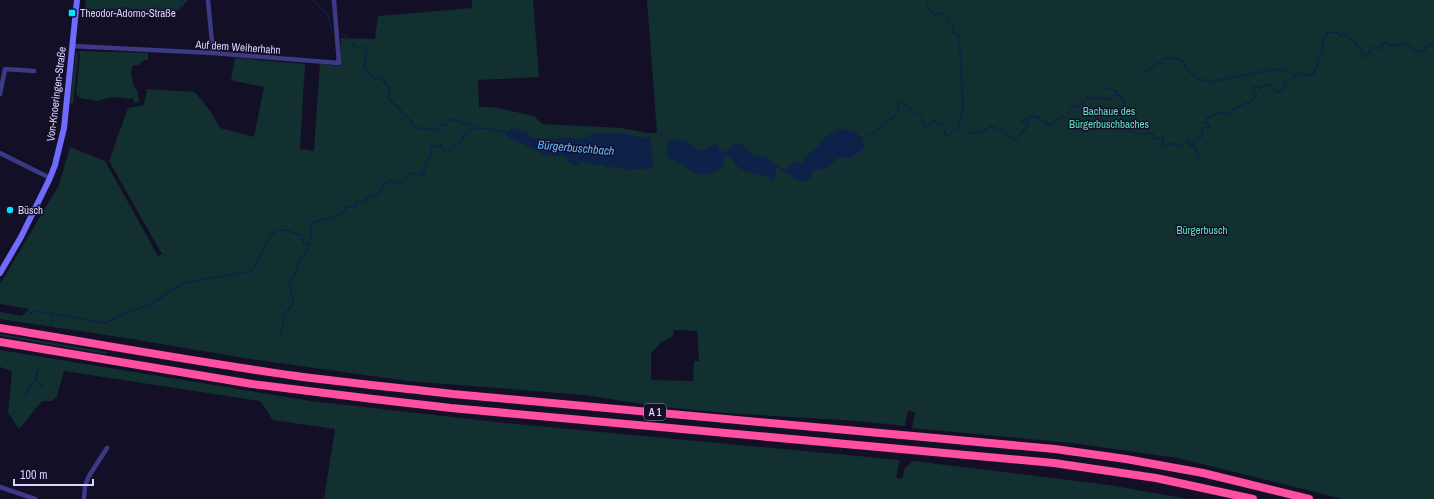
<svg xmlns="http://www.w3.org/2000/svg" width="1434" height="499" viewBox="0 0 1434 499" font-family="'Archivo Narrow',sans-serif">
<rect width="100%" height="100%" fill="#130f26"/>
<g fill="#12302f" fill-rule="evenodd">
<path d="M86 0H188C176 15 172 16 153 13V17H84Z"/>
<path d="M472 0H533L539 77 478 80 479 107H493L534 116 542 124 621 128 647 133H657L647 0H1434V499H1343L1178 458 1072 443 912 428 915 412 908 411 905 426 858 421 725 413 655 406 584 395 408 381 250 359 132 339 0 319V312L22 316 29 309 0 304V284L59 185 70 147 105 161 158 256 162 254 109 161 128 108 144 105 147 89 195 92 211 112 220 128 254 137 264 87 234 81 231 79 235 58 305 64 300 149 314 151 320 64 340 66 341 38 375 39 378 16 472 8ZM674 330 697 331 699 361H694L693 381 651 380V354L660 343 673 336Z"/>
<path d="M76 51 78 55 73 105 70 103Z"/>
<path d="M79 51 148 53V60H144L138 65 132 66 131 75 134 86 138 92 139 102 135 103 132 98 129 99 115 97 107 98 98 101 80 98 76 94 80 56Z"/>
<path d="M0 334 12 336 107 352 105 354 0 336Z"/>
<path d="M0 350 311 401 505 423 900 460 896 478 902 479 905 468 913 461 1109 485 1188 499H324L335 429 273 420 260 401 64 371 57 396 52 401H42L19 429 8 413 12 371 0 367Z"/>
</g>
<g fill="#0c2248">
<path d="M512 128 527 132 531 138 558 139 564 137 577 139 596 133H624L641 138 649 136 651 139 653 168 626 170 615 166 608 169 604 165 596 166 582 161 576 166 569 162 564 156 544 155 507 136 505 133Z"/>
<path d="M839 129C855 131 859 131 865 148L851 158C835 156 839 158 828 167 824 170 818 169 813 170L810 179 803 182 793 178 787 171 791 165 796 161 803 163 804 157 815 150 823 139Z"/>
<path d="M676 139 687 141 696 149 701 151 716 144 722 152 727 151 732 145 739 143 754 155 766 157 776 165 775 176 772 181C763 171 754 176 743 170 737 167 734 162 730 156L723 157 724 166C695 186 693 166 668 158L666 151 668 141Z"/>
</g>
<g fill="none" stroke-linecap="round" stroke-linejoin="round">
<g stroke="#0c2248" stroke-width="1.5">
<path d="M313 0 328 15 331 28"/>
<path d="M926 0C928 6 929 11 934 15H936V13L944 14 949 19 948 22 953 26V33L959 35 963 109 959 126"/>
<path d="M84 11 124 8 170 14C177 11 181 8 183 0"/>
<path d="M342 35C349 37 352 40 354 47L365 48 367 52 364 67 372 77 380 79 385 82 386 85 390 87 388 98C393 101 395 106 400 109L402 113 411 120 412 124 420 129 427 128 430 130 432 129 437 131 441 124 446 126 449 120H456L462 124 468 122 474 128"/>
<path d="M1145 71 1151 69 1157 63H1162L1163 59 1178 58 1183 61 1187 70 1197 78 1210 82 1276 69 1290 72 1294 75"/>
<path d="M1105 88 1111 89 1116 91 1117 94"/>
<path d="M967 129 971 134 982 131 991 126 1004 132 1011 139 1017 140C1020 133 1026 130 1029 123L1022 122C1027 116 1032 116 1039 117L1038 120H1043L1046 122 1045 124 1048 126 1062 117 1065 118 1070 113 1069 109 1075 106 1079 107 1088 97 1089 99C1091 99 1093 98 1095 98 1101 98 1106 100 1111 99L1113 96 1117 94 1120 96 1125 103 1123 108 1121 109 1123 113H1121V121L1126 120 1129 123 1127 128 1138 135 1148 133 1153 134 1155 139 1163 138V146L1174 143 1177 147 1181 146 1187 139 1189 141V146L1192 145 1195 139 1202 137V128L1210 127 1205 121 1207 118 1221 112 1229 115 1233 109 1251 101 1257 96 1252 87H1255L1261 88 1264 85 1270 84 1273 88 1274 91 1280 92 1284 87 1286 80 1293 79 1296 73 1308 75 1314 74 1318 64V58L1321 57 1320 51 1323 50 1322 42 1328 32 1338 33 1341 37 1343 34H1345L1349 39 1355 42 1356 45 1362 51V56H1367L1372 47 1379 49 1382 44 1386 42 1393 46 1395 44 1398 46 1406 42 1415 52 1424 51 1428 45 1434 44"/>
<path d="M859 138C874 136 888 121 899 112L897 103 902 101 909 108 920 116 925 126 935 121 938 124H942L945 127V132L946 136H949L952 132 960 126"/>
<path d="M1193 144 1199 155 1197 158"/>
<path d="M775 165 785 171 789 170"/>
<path d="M29 314 37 311 105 323 120 315 151 304 183 283 252 271 271 235C282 225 290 233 302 235L303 243 309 245"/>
<path d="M51 323 53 314"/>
<path d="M280 336 283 327 284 314 293 304V299L289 284 297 269 298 263 308 248 310 238 312 233 310 224 320 220 336 217 339 213 344 212 347 206 351 207 356 206 357 201 363 203 368 196 372 198 382 190 383 184 390 180 395 183 401 182 409 173 421 175 424 174V166L431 154V147L442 145 443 151 453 150 455 145 460 143C462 138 464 133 469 130 477 126 499 130 507 133"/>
<path d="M35 379 44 388"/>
<path d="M23 398 35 379 39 367"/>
</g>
<g stroke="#3d3a85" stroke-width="4.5">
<path d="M208 0 213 53"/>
<path d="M72 46 213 53 339 63 334 0"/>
<path d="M0 94 5 69 34 71"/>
<path d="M0 153 50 178"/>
<path d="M0 487 35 499"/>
<path d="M84 499 85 486 89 476 107 448"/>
</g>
<path stroke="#6f6bff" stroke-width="6" d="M0 273 21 237 50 178 55 165 64 128 77 0"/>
<g stroke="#ff4fa3" stroke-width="8">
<path d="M0 328C99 344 197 362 296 376 348 383 401 388 453 394L1055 449 1126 459 1203 473 1309 499"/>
<path d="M0 342 252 384 373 399 451 408 1054 463 1156 478 1253 499"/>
</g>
</g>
<g fill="#00e5ff" stroke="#130f26" stroke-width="1.5">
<rect x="68" y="9" width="8" height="8" rx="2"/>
<circle cx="10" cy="210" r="4"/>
</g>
<g text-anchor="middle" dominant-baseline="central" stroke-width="3" stroke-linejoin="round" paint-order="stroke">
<rect fill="#130f26" stroke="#9e99be" stroke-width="1" x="644" y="404" width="22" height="16" rx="3"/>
<g font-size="10" font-weight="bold" fill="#d9d4ff">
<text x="655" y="412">A 1</text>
</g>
<g font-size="11" fill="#d9d4ff" stroke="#130f26" text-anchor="start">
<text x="80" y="13">Theodor-Adorno-Straße</text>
<text x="18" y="210">Büsch</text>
</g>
<g font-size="11" fill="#d9d4ff" stroke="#130f26">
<text transform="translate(238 47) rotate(4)">Auf dem Weiherhahn</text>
<text transform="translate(56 94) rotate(-83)">Von-Knoeringen-Straße</text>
</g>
<g font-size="11" fill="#5fe0c0" stroke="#130f26">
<text x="1109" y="111">Bachaue des<tspan x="1109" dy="13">Bürgerbuschbaches</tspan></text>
<text x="1202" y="230">Bürgerbusch</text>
</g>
<g font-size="12" font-style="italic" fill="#62b6ff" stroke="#130f26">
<text transform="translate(576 148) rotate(5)">Bürgerbuschbach</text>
</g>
</g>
<path d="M14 479v6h79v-6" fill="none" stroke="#d9d4ff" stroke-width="2"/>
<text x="20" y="479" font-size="12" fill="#d9d4ff" stroke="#130f26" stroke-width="3" paint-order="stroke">100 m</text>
</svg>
